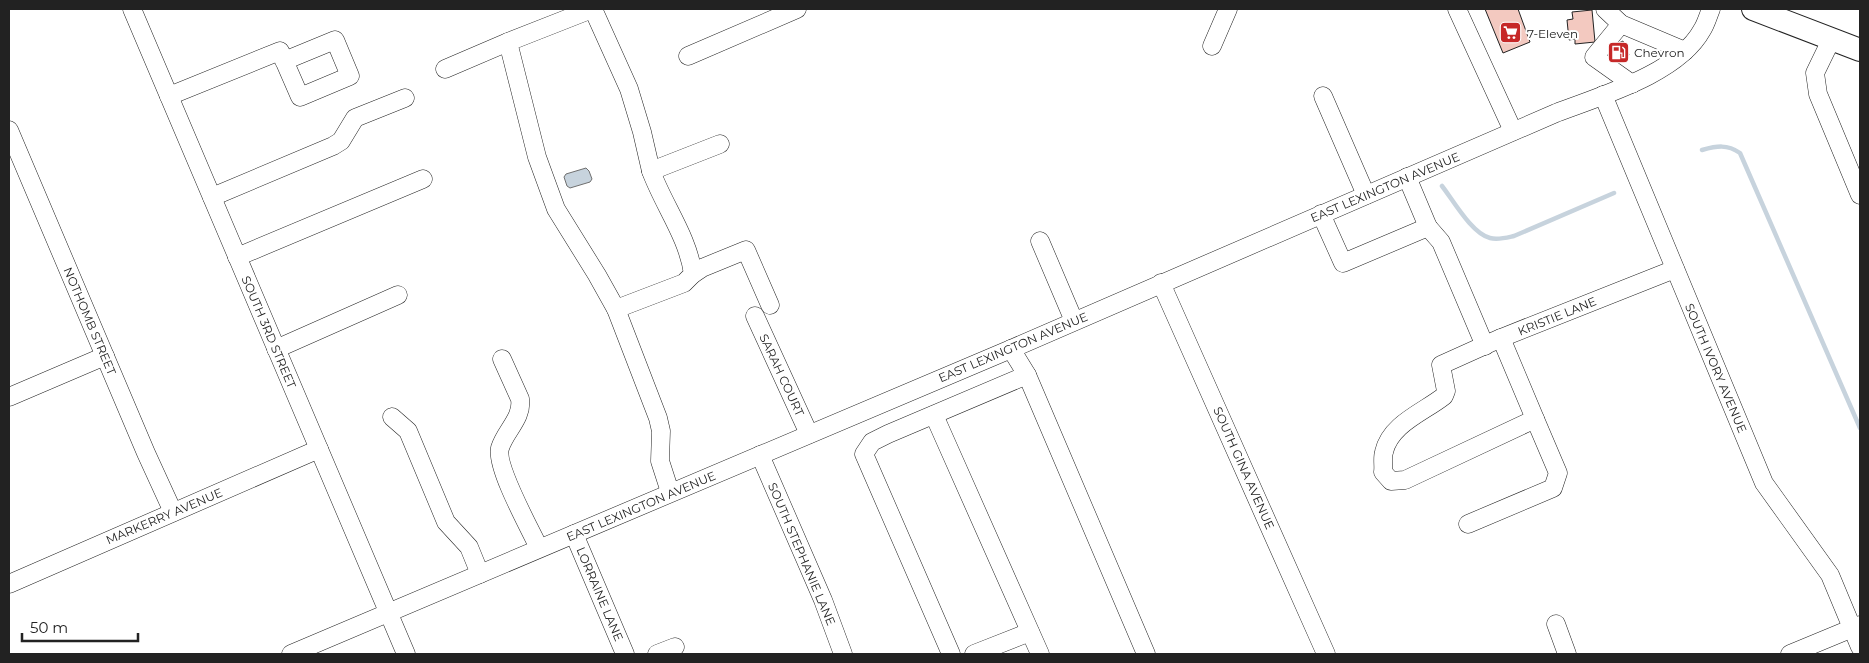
<svg xmlns="http://www.w3.org/2000/svg" width="1869" height="663" viewBox="0 0 1869 663" font-family="Montserrat,sans-serif">
<rect width="100%" height="100%" fill="#fff"/>
<path fill="#c7d3dd" stroke="#6f6f6f" d="M586 168 589 171 592 179 590 182 570 188 567 186 564 177 566 174Z"/>
<g fill="none" stroke-linecap="round" stroke-linejoin="round">
<g stroke="#c7d3dd" stroke-width="4.5">
<path d="M1702 150C1717 146 1727 144 1740 153L1860 428"/>
<path d="M1442 186C1453 200 1472 234 1490 238 1498 240 1505 238 1514 236L1614 193"/>
</g>
</g>
<g fill="#f3c9c0" stroke="#222">
<path d="M1485 9H1518L1530 42 1503 53Z"/>
<path d="M1592 10 1595 42 1575 44V39L1569 40 1567 20 1573 19 1572 12Z"/>
<path d="M1623 41 1629 55 1612 62 1606 49Z"/>
</g>
<g fill="none" stroke-linecap="round" stroke-linejoin="round">
<defs>
<g id="minor">
<path d="M132 9 406 654"/>
<path d="M592 9 508 42 537 157 556 209 597 275 616 309 658 418 661 431 660 461 670 492"/>
<path d="M593 9 629 89 642 132 651 171 720 144"/>
<path d="M1457 9 1513 131"/>
<path d="M1605 9 1621 24 1685 51"/>
<path d="M1621 24 1594 57 1632 84"/>
<path d="M1832 38 1815 73 1818 94 1860 195"/>
<path d="M1212 46 1228 9"/>
<path d="M688 56 797 9"/>
<path d="M445 69 508 42"/>
<path d="M1603 95 1764 483 1830 575 1860 647"/>
<path d="M169 96 280 51 300 97 350 76 335 40 284 61"/>
<path d="M1323 96 1366 195"/>
<path d="M9 130 146 453 173 512"/>
<path d="M212 197 333 146 341 141 355 118 405 98"/>
<path d="M1321 214 1343 263 1428 227 1407 177"/>
<path d="M1428 227 1441 242 1485 346"/>
<path d="M1040 241 1074 321"/>
<path d="M237 257 423 179"/>
<path d="M693 274 702 268 746 250 770 305"/>
<path d="M1161 283 1326 654"/>
<path d="M616 309 684 283 693 274C688 237 664 206 651 171"/>
<path d="M755 316 809 434"/>
<path d="M1501 338 1535 419"/>
<path d="M276 349 398 295"/>
<path d="M1011 349 1027 375 1146 654"/>
<path d="M502 359 520 399C523 418 505 431 500 448 495 466 530 529 539 548"/>
<path d="M9 397 105 356"/>
<path d="M934 415 1040 654"/>
<path d="M392 417 408 431 446 522 469 547 480 574"/>
<path d="M760 455 823 600 843 654"/>
<path d="M1468 524 1553 488 1558 473 1535 419 1405 480 1391 481 1383 472C1384 466 1382 458 1384 452 1390 424 1424 412 1444 396L1446 391 1441 365 1501 338 1675 269"/>
<path d="M574 534 625 654"/>
<path d="M9 584 319 449"/>
<path d="M1556 624 1567 654"/>
<path d="M291 654 1011 349 1556 113C1600 96 1678 74 1702 30 1706 24 1708 16 1711 9"/>
<path d="M657 654 675 647"/>
<path d="M951 654 864 454 872 442 888 434 1027 375"/>
<path d="M974 654 1030 632"/>
<path d="M1790 654 1860 625"/>
</g>
<path id="major" d="M1753 9 1860 50"/>
</defs>
<use href="#minor" stroke="#222" stroke-width="19"/>
<use href="#major" stroke="#222" stroke-width="24"/>
<use href="#minor" stroke="#fff" stroke-width="18"/>
<use href="#major" stroke="#fff" stroke-width="22"/>
</g>
<defs>
<symbol id="supermarket-square" viewBox="-11 -11 22 22"><rect x="-9" y="-9" width="18" height="18" rx="4" fill="#c62828" stroke="#fff"/><path d="M-6-5.5h2.5l.6 2H6L4.5 2H-2.5L-4.4-4H-6ZM-1.5 3.2a1.3 1.3 0 1 0 .1 0ZM3 3.2a1.3 1.3 0 1 0 .1 0Z" fill="#fff"/></symbol>
<symbol id="fuel-square" viewBox="-11 -11 22 22"><rect x="-9" y="-9" width="18" height="18" rx="4" fill="#c62828" stroke="#fff"/><path d="M-5.5-6h7V0h2V4h1.3V-2.5L3-4.5l.8-.8L6-3V5H2.5V1h-1V6h-7ZM-4.2-4.7v3.2H.2V-4.7Z" fill="#fff"/></symbol>
</defs>
<g fill-rule="evenodd">
<use href="#supermarket-square" x="1498" y="20" width="25" height="25"/>
<use href="#fuel-square" x="1606" y="40" width="25" height="25"/>
</g>
<g text-anchor="middle" dominant-baseline="central" stroke-width="4" stroke-linejoin="round" paint-order="stroke">
<g font-size="12" fill="#222" stroke="#fff" text-anchor="start">
<text x="1527" y="33">7-Eleven</text>
<text x="1634" y="52">Chevron</text>
</g>
<g font-size="12" fill="#222" stroke="#fff">
<text transform="translate(1385 187) rotate(-23)">EAST LEXINGTON AVENUE</text>
<text transform="translate(1557 316) rotate(-22)">KRISTIE LANE</text>
<text transform="translate(90 321) rotate(67)">NOTHOMB STREET</text>
<text transform="translate(269 332) rotate(67)">SOUTH 3RD STREET</text>
<text transform="translate(1013 347) rotate(-23)">EAST LEXINGTON AVENUE</text>
<text transform="translate(1716 368) rotate(67)">SOUTH IVORY AVENUE</text>
<text transform="translate(782 375) rotate(65)">SARAH COURT</text>
<text transform="translate(1244 468) rotate(66)">SOUTH GINA AVENUE</text>
<text transform="translate(641 506) rotate(-23)">EAST LEXINGTON AVENUE</text>
<text transform="translate(164 516) rotate(-23)">MARKERRY AVENUE</text>
<text transform="translate(802 554) rotate(67)">SOUTH STEPHANIE LANE</text>
<text transform="translate(600 594) rotate(67)">LORRAINE LANE</text>
</g>
</g>
<rect width="1869" height="663" fill="none" stroke="#222222" stroke-width="20"/>
<path d="M22 633v8h116v-8" fill="none" stroke="#222222" stroke-width="2.5"/>
<text x="30" y="633" font-size="15" fill="#222222" stroke="#ffffff" stroke-width="4" paint-order="stroke">50 m</text>
</svg>
